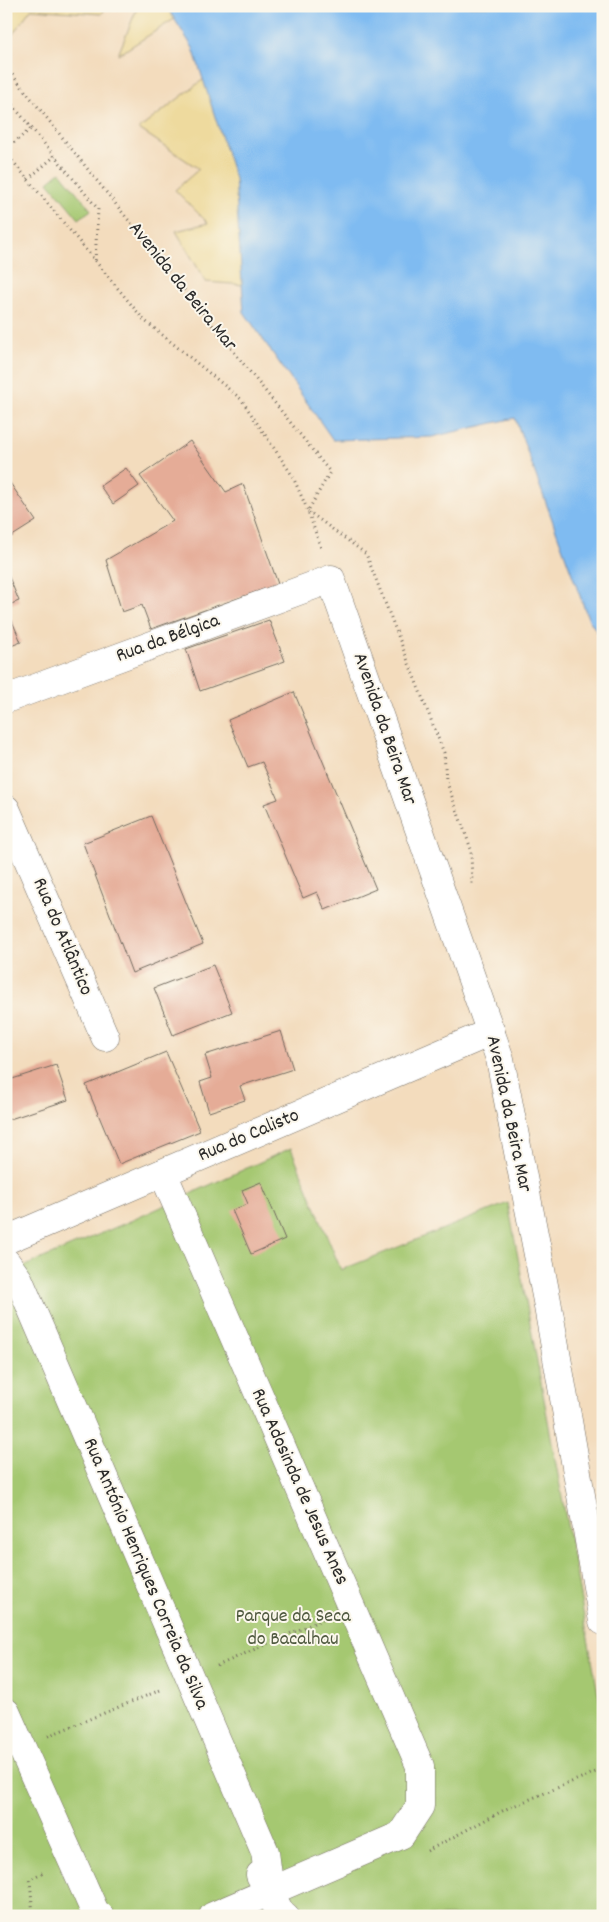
<svg xmlns="http://www.w3.org/2000/svg" width="609" height="1922" viewBox="0 0 609 1922" font-family="Dekko,sans-serif">
<rect width="100%" height="100%" fill="#fbf7ec"/>
<filter id="ink" filterUnits="userSpaceOnUse"><feTurbulence type="fractalNoise" baseFrequency=".02" numOctaves="2"/><feDisplacementMap in="SourceGraphic" scale="10" xChannelSelector="R" yChannelSelector="G"/><feConvolveMatrix kernelMatrix="1 2 1 2 8 2 1 2 1" color-interpolation-filters="sRGB"/></filter>
<filter id="wash" filterUnits="userSpaceOnUse"><feTurbulence type="fractalNoise" baseFrequency=".0096" numOctaves="4" result="noise"/><feDisplacementMap in="SourceGraphic" scale="20" xChannelSelector="R" yChannelSelector="G"/><feGaussianBlur stdDeviation="1.12" result="paint"/><feColorMatrix in="noise" values="0 0 0 0 0 0 0 0 0 0 0 0 0 0 0 0 0 1.4 0 .05"/><feComposite in="paint" operator="in"/></filter>
<g filter="url(#wash)">
<rect width="100%" height="100%" fill="#f3dcbd"/>
<g fill="#a5c871" stroke="#687a4e">
<path d="M60 172 91 210 79 219 48 182Z"/>
<path d="M291 1148 341 1270 508 1203 603 1720V1916H6V1274L135 1219Z"/>
</g>
<g fill="#eeda9e" stroke="#8c8264">
<path d="M6 6H106L102 14 31 9 6 43Z"/>
<path d="M134 6H231L271 287 206 282 176 231 208 223 175 190 199 169 139 129 209 75 179 16 118 55 137 8Z"/>
</g>
<path fill="#7fbbf1" stroke="#55738e" d="M166 6H603V641L588 618 515 418 432 437 333 440 244 312 235 179 193 48Z"/>
<g id="blocks">
<g fill="#e5ac97">
<path d="M190 441 226 492 243 484 278 584 151 629 142 605 122 612 106 560 173 521 140 476Z"/>
<path d="M126 468 139 486 113 504 100 486Z"/>
<path d="M6 477 36 521 6 540Z"/>
<path d="M6 570 19 601 6 606Z"/>
<path d="M6 607 21 642 6 648Z"/>
<path d="M269 620 285 661 200 691 186 649Z"/>
<path d="M294 692 376 889 325 910 317 892 303 898 264 804 278 799 270 780 262 762 248 767 228 720Z"/>
<path d="M151 816 203 944 132 973 83 843Z"/>
<path d="M213 965 232 1012 173 1035 154 988Z"/>
<path d="M281 1031 293 1069 240 1086 245 1100 209 1112 200 1082 212 1078 205 1055Z"/>
<path d="M166 1052 200 1131 119 1164 86 1085Z"/>
<path d="M56 1065 68 1100 7 1120 6 1081Z"/>
<path d="M261 1182 285 1239 251 1254 232 1210 248 1204 242 1190Z"/>
</g>
</g>
</g>
<g filter="url(#ink)">
<use href="#blocks" fill-opacity="0" stroke="#71695e" stroke-width="1"/>
<g fill="none" stroke-linecap="round" stroke-linejoin="round">
<defs>
<g id="minor">
<path d="M6 699 331 579 500 1059 547 1301 603 1621"/>
<path d="M6 809 105 1037"/>
<path d="M163 1173 420 1766V1806L401 1835 213 1916"/>
<path d="M6 1240 491 1032"/>
<path d="M6 1262 19 1280 265 1852 270 1891"/>
<path d="M6 1712 95 1912 100 1916"/>
<path d="M260 1875 280 1912 285 1916"/>
</g>
</defs>
<use href="#minor" stroke="#71695e" stroke-width="29"/>
<g stroke="#71695e" stroke-width="3" stroke-dasharray="1 4" stroke-linecap="butt">
<path d="M6 67 330 472 308 511"/>
<path d="M6 97 98 209 95 261"/>
<path d="M6 149 32 128"/>
<path d="M6 153 144 320 241 399 292 475 308 511 322 551"/>
<path d="M28 179 55 156"/>
<path d="M308 511 366 554 444 753 446 780 471 849 472 884"/>
<path d="M217 1666 323 1619"/>
<path d="M48 1736 163 1689"/>
<path d="M427 1851 506 1809 603 1769"/>
<path d="M33 1916 30 1879 46 1871"/>
</g>
<use href="#minor" stroke="#fff" stroke-width="28"/>
</g>
</g>
<g text-anchor="middle" dominant-baseline="central" stroke-width="4" stroke-linejoin="round" paint-order="stroke">
<g font-size="20" fill="#2b2b2b" stroke="#fbf7ec">
<text transform="translate(182 287) rotate(51)">Avenida da Beira Mar</text>
<text transform="translate(168 639) rotate(-20)">Rua da Bélgica</text>
<text transform="translate(384 729) rotate(71)">Avenida da Beira Mar</text>
<text transform="translate(62 937) rotate(67)">Rua do Atlântico</text>
<text transform="translate(508 1114) rotate(78)">Avenida da Beira Mar</text>
<text transform="translate(249 1136) rotate(-23)">Rua do Calisto</text>
<text transform="translate(299 1487) rotate(66)">Rua Adosinda de Jesus Anes</text>
<text transform="translate(145 1574) rotate(67)">Rua António Henriques Correia da Silva</text>
</g>
<g font-size="20" fill="#505a40" stroke="#fbf7ec">
<text x="293" y="1617">Parque da Seca<tspan x="293" dy="23">do Bacalhau</tspan></text>
</g>
</g>
<rect width="609" height="1922" fill="none" stroke="#fbf7ec" stroke-width="25"/>
</svg>
